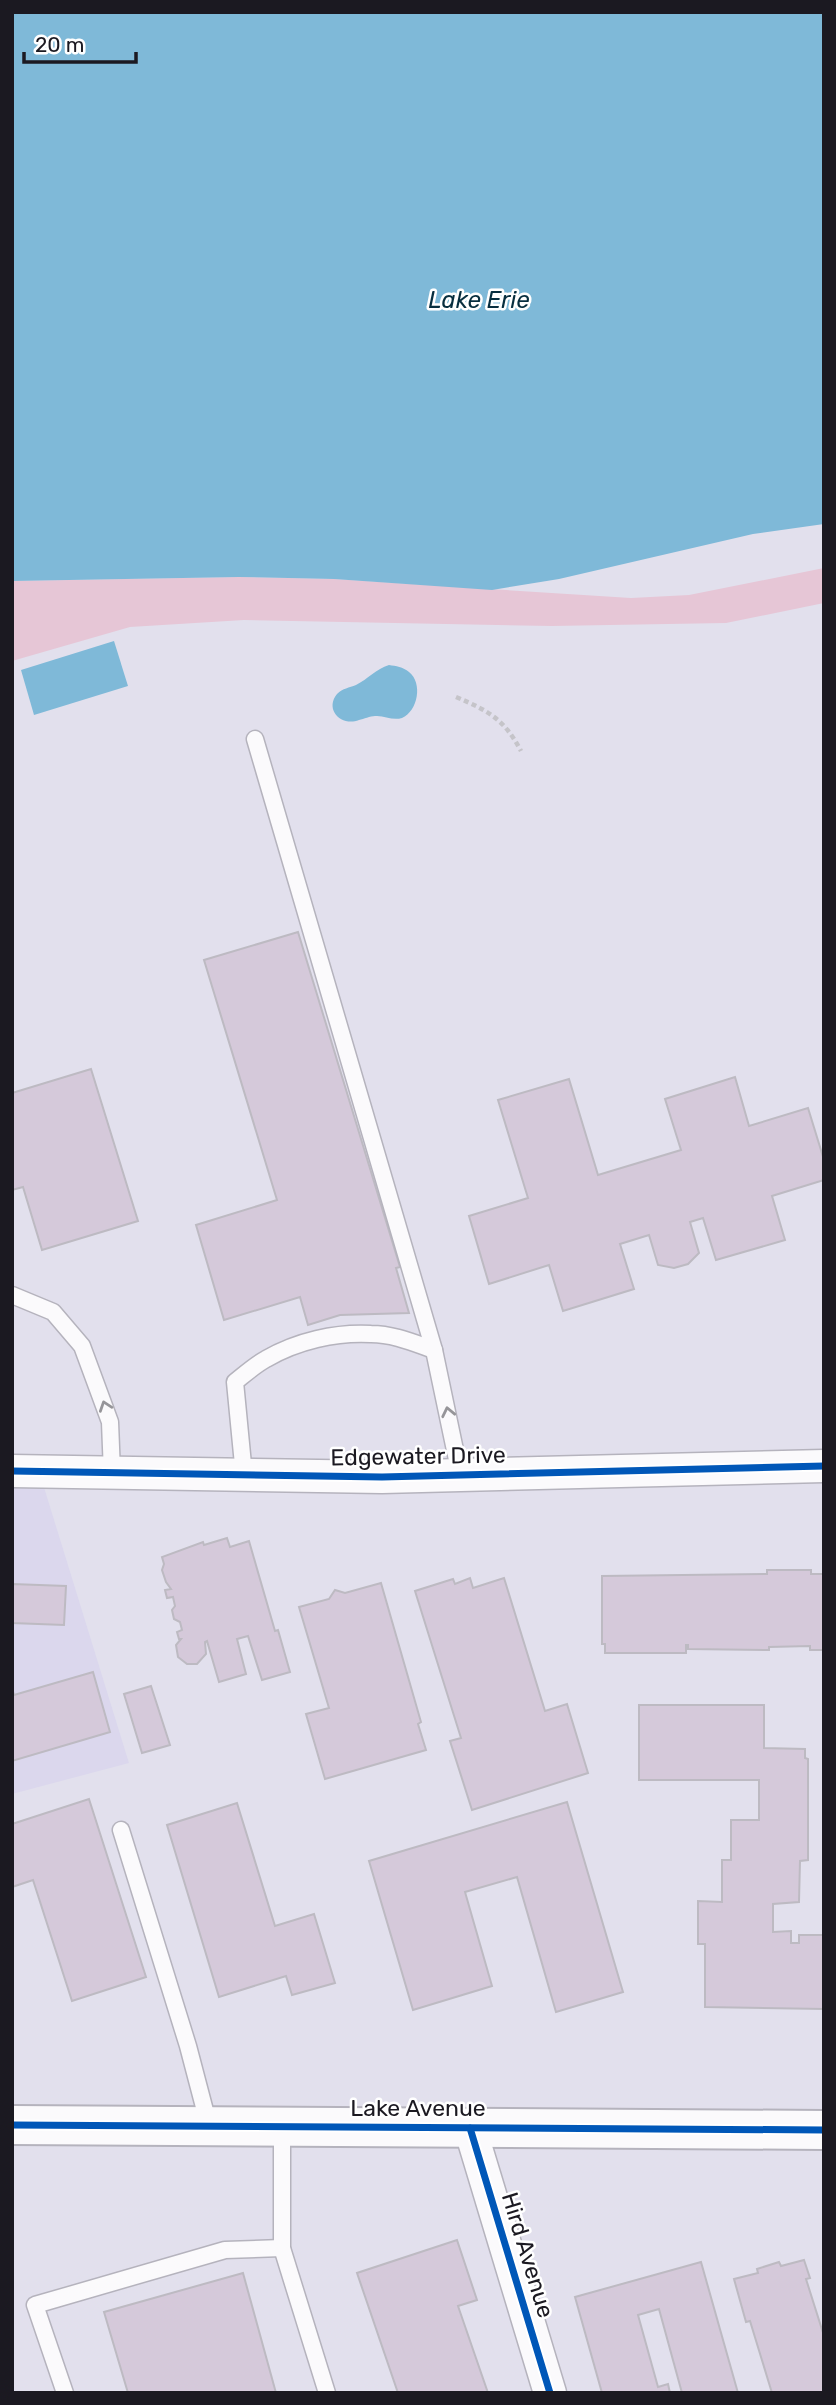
<svg xmlns="http://www.w3.org/2000/svg" width="836" height="2405" viewBox="0 0 836 2405" font-family="Rubik,sans-serif">
<rect width="100%" height="100%" fill="#e2e0ed"/>
<path fill="#dbd7ed" d="M12 1471H39L129 1763 12 1794Z"/>
<path fill="#e6c6d6" d="M824 568V603L726 623 552 626 244 620 130 627 12 661V581L239 577 334 579 631 598 689 595Z"/>
<g fill="#7fb9d8">
<path d="M12 12H824V524L753 534 559 579 492 590 334 579 239 577 12 581Z"/>
<path d="M114 641 128 686 34 715 21 670Z"/>
<path d="M389 665C396 666 403 667 409 672 423 683 418 711 402 718 392 721 384 715 375 716 370 716 364 719 359 720 342 727 324 710 337 694 343 688 349 688 356 685 368 679 376 669 389 665Z"/>
</g>
<g fill="#d5c9da" stroke="#bdbac2" stroke-width="2">
<path d="M298 932 400 1267 396 1268 409 1313 340 1315 308 1325 300 1297 224 1320 196 1225 277 1200 204 960Z"/>
<path d="M91 1069 138 1221 42 1250 23 1187 12 1190V1093Z"/>
<path d="M735 1077 749 1126 808 1108 824 1160V1180L772 1196 785 1240 716 1260 703 1218 690 1222 699 1253 688 1264 674 1268 658 1265 649 1235 620 1244 634 1289 563 1311 549 1265 489 1284 469 1216 528 1198 498 1100 569 1079 598 1175 681 1150 665 1099Z"/>
<path d="M227 1538 230 1547 249 1541 275 1631 278 1630 290 1672 262 1680 248 1636 237 1639 246 1674 219 1682 207 1641 205 1642 206 1654 197 1664H187L178 1657 176 1645 181 1639H179L177 1632 182 1630 180 1622 174 1619 172 1610 175 1606 173 1597 167 1598 165 1590 171 1589 166 1582 162 1570 164 1564 162 1557 203 1542 204 1545Z"/>
<path d="M767 1570H811V1574H824V1650H810V1646L769 1647V1650L688 1649V1645H686V1653H605V1644H602V1576L767 1574Z"/>
<path d="M470 1578 473 1588 504 1578 545 1711 567 1704 588 1773 472 1810 450 1741 461 1738 415 1591 453 1579 455 1584Z"/>
<path d="M381 1583 421 1722 418 1724 426 1750 325 1779 306 1714 329 1708 299 1607 329 1599 335 1590 345 1593Z"/>
<path d="M12 1584 66 1586 64 1625 12 1623Z"/>
<path d="M93 1672 110 1732 12 1761V1688L14 1695Z"/>
<path d="M151 1686 170 1745 142 1753 124 1694Z"/>
<path d="M639 1705H764V1748L805 1749V1758L808 1759V1860L800 1861 799 1902 773 1904V1932L791 1931V1943H799V1935H824V2009L705 2007V1944H698V1901L722 1902V1860H731V1820H759V1780H639Z"/>
<path d="M89 1799 146 1977 72 2001 33 1880 12 1887V1824Z"/>
<path d="M567 1802 623 1992 556 2012 517 1877 465 1892 492 1986 413 2010 369 1861Z"/>
<path d="M237 1803 275 1926 314 1914 335 1983 292 1995 286 1976 219 1997 167 1825Z"/>
<path d="M457 2240 477 2300 458 2306 488 2393H398L357 2273Z"/>
<path d="M804 2260 810 2278 806 2279 824 2336V2393H772L750 2321 746 2322 734 2279 758 2273 757 2269 779 2262 781 2266Z"/>
<path d="M701 2262 738 2393H682L659 2309 638 2315 658 2387 668 2384 670 2393H602L575 2297Z"/>
<path d="M243 2273 276 2393H128L104 2312Z"/>
</g>
<g fill="none" stroke-linecap="round" stroke-linejoin="round">
<defs>
<g id="lane">
<path d="M255 739 434 1350 460 1474"/>
<path d="M12 1295 53 1312 82 1346 110 1422 112 1473"/>
<path d="M244 1475 235 1382C245 1374 255 1365 266 1359 297 1341 336 1332 371 1334 393 1334 414 1343 434 1350"/>
<path d="M121 1830 188 2046 209 2126"/>
<path d="M282 2127V2248L327 2393"/>
<path d="M65 2393 35 2305 225 2250 282 2248"/>
</g>
<g id="street">
<path d="M12 1471 382 1477 824 1466"/>
<path d="M470 2128 550 2393"/>
</g>
<path id="secondary" d="M12 2125 824 2130"/>
</defs>
<use href="#lane" stroke="#b5b3bd" stroke-width="19"/>
<use href="#street" stroke="#b5b3bd" stroke-width="35"/>
<use href="#secondary" stroke="#b5b3bd" stroke-width="42"/>
<path stroke="#c5c4c9" stroke-width="4.5" stroke-dasharray="5 3.5" stroke-linecap="butt" d="M456 697C489 711 504 719 521 751"/>
<use href="#lane" stroke="#fbfafc" stroke-width="16"/>
<use href="#street" stroke="#fbfafc" stroke-width="32"/>
<use href="#secondary" stroke="#fbfafc" stroke-width="38"/>
<defs>
<g id="cycleway">
<path d="M12 1471 382 1477 824 1466"/>
<path d="M12 2125 824 2130"/>
<path d="M470 2128 550 2393"/>
</g>
</defs>
<use href="#cycleway" stroke="#fff" stroke-width="11"/>
<use href="#cycleway" stroke="#0057b8" stroke-width="7"/>
</g>
<defs><path id="oneway-chevron" d="M-2-3.5L2.5 0L-2 3.5" fill="none" stroke-width="1.6" stroke-linecap="round" stroke-linejoin="round" transform="scale(1.75)"/></defs>
<g stroke="#969599">
<use href="#oneway-chevron" transform="translate(105 1406) rotate(-109)"/>
<use href="#oneway-chevron" transform="translate(448 1412) rotate(-102)"/>
</g>
<g text-anchor="middle" dominant-baseline="central" stroke-width="5" stroke-linejoin="round" paint-order="stroke">
<g font-size="23" fill="#1b1921" stroke="#fff">
<text transform="translate(418 1456) rotate(-1)">Edgewater Drive</text>
<text x="418" y="2108">Lake Avenue</text>
<text transform="translate(528 2255) rotate(73)">Hird Avenue</text>
</g>
<g font-size="24" font-style="italic" fill="#072e3f" stroke="#fff">
<text x="479" y="300">Lake Erie</text>
</g>
</g>
<rect width="836" height="2405" fill="none" stroke="#1b1921" stroke-width="28"/>
<path d="M24 52v10h112v-10" fill="none" stroke="#1b1921" stroke-width="3.5"/>
<text x="35" y="52" font-size="21" fill="#1b1921" stroke="#ffffff" stroke-width="5" paint-order="stroke">20 m</text>
</svg>
